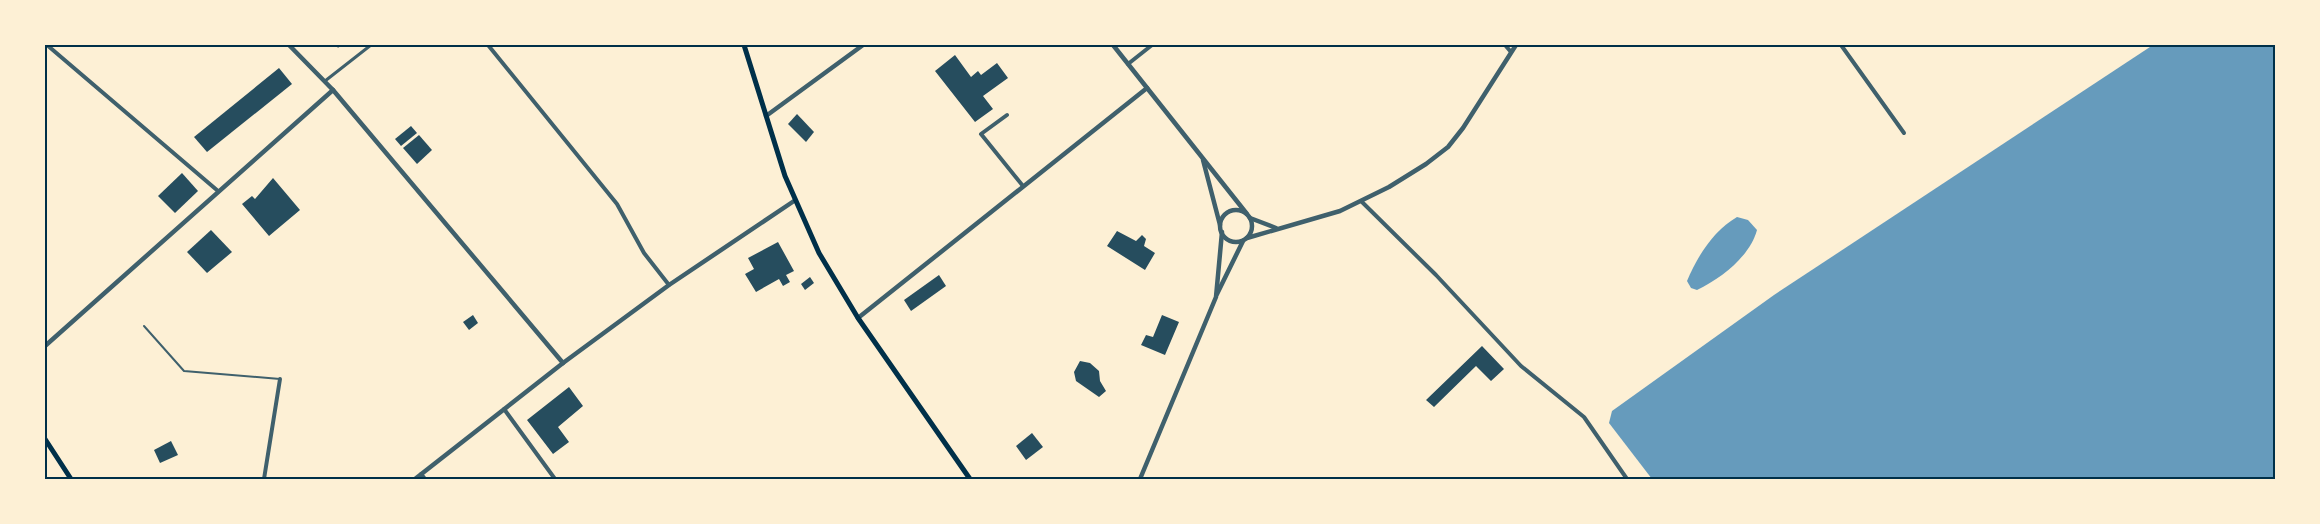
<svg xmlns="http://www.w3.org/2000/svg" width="2320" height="524" viewBox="0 0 2320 524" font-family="Inter,sans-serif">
<rect width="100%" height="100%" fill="#fdf0d5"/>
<g fill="#669bbc">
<path d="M2153 45H2275V479H1652L1609 423 1612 411 1774 295Z"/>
<path d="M1737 217 1748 220 1757 230C1750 256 1722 278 1697 290L1691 288 1687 281C1697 257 1713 231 1737 217Z"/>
</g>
<g fill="#264d5e">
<path d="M955 55 971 77 978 71 981 75 997 63 1008 78 983 96 993 109 975 122 935 71Z"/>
<path d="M279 68 292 84 207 152 194 137Z"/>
<path d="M797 114 814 132 806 142 788 124Z"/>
<path d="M411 126 417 133 401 146 395 139Z"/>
<path d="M419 135 432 150 417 164 403 148Z"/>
<path d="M182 173 198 191 175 213 158 196Z"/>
<path d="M273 178 300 210 269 236 242 204 252 196 255 199Z"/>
<path d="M211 230 232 252 207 273 187 252Z"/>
<path d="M1117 231 1136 241 1142 235 1146 239 1144 246 1155 253 1145 270 1107 246Z"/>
<path d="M778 242 794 271 786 275 790 282 783 286 779 279 756 292 745 274 754 269 748 258Z"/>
<path d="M939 275 946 286 911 311 904 300Z"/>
<path d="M810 277 814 283 805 290 801 284Z"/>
<path d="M473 315 478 323 469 330 463 322Z"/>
<path d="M1162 315 1179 322 1165 355 1141 345 1146 335 1153 337Z"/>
<path d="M1482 346 1504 369 1491 381 1476 366 1434 407 1426 400Z"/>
<path d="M1080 361 1090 363 1099 371 1100 381 1106 391 1099 397 1076 381 1074 372Z"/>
<path d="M569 387 583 406 558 427 569 442 553 454 527 420Z"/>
<path d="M1032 433 1043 447 1026 460 1016 446Z"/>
<path d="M171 441 178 455 160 463 154 450Z"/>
</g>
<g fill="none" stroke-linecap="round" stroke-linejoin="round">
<path stroke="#3f606c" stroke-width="2" d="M144 326 184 371 280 379"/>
<g stroke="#3f606c" stroke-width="3">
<path d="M336 45 338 46"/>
<path d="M325 81 371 45"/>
</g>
<g stroke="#3f606c" stroke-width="4">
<path d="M47 45 218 191"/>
<path d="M488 45 617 204 644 253 669 285"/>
<path d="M1505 45 1511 52"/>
<path d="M1841 45 1904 133"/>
<path d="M1128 64 1152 45"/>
<path d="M1007 115 981 134 1023 186"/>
<path d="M1362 202 1436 275 1521 366 1584 417 1627 479"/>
<path d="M504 409 555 479"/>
<path d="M421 474 425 479"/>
<path d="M264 479 280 379"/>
</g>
<g stroke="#3f606c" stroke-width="4.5">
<path d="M289 45 333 90 563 363"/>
<path d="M1113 45 1247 214"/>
<path d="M766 116 863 45"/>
<path d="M1203 160 1220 225"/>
<circle cx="1236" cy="226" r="16"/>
<path d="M1250 218 1276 228"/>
<path d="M1247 238 1340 211 1389 187 1426 164 1448 147 1463 128 1516 45"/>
<path d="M1217 294 1243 241"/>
<path d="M858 318 1147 88"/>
<path d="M45 346 333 90"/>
<path d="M415 479 563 363 669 285 794 201"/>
<path d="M1140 479 1216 297 1222 232"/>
</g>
<g stroke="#003049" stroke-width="5">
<path d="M744 45 785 176 819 253 858 318 970 479"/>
<path d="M45 439 71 479"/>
</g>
</g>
<rect width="2320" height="524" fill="none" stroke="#fdf0d5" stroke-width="93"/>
<rect x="46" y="46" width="2228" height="432" fill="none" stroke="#003049" stroke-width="2"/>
</svg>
